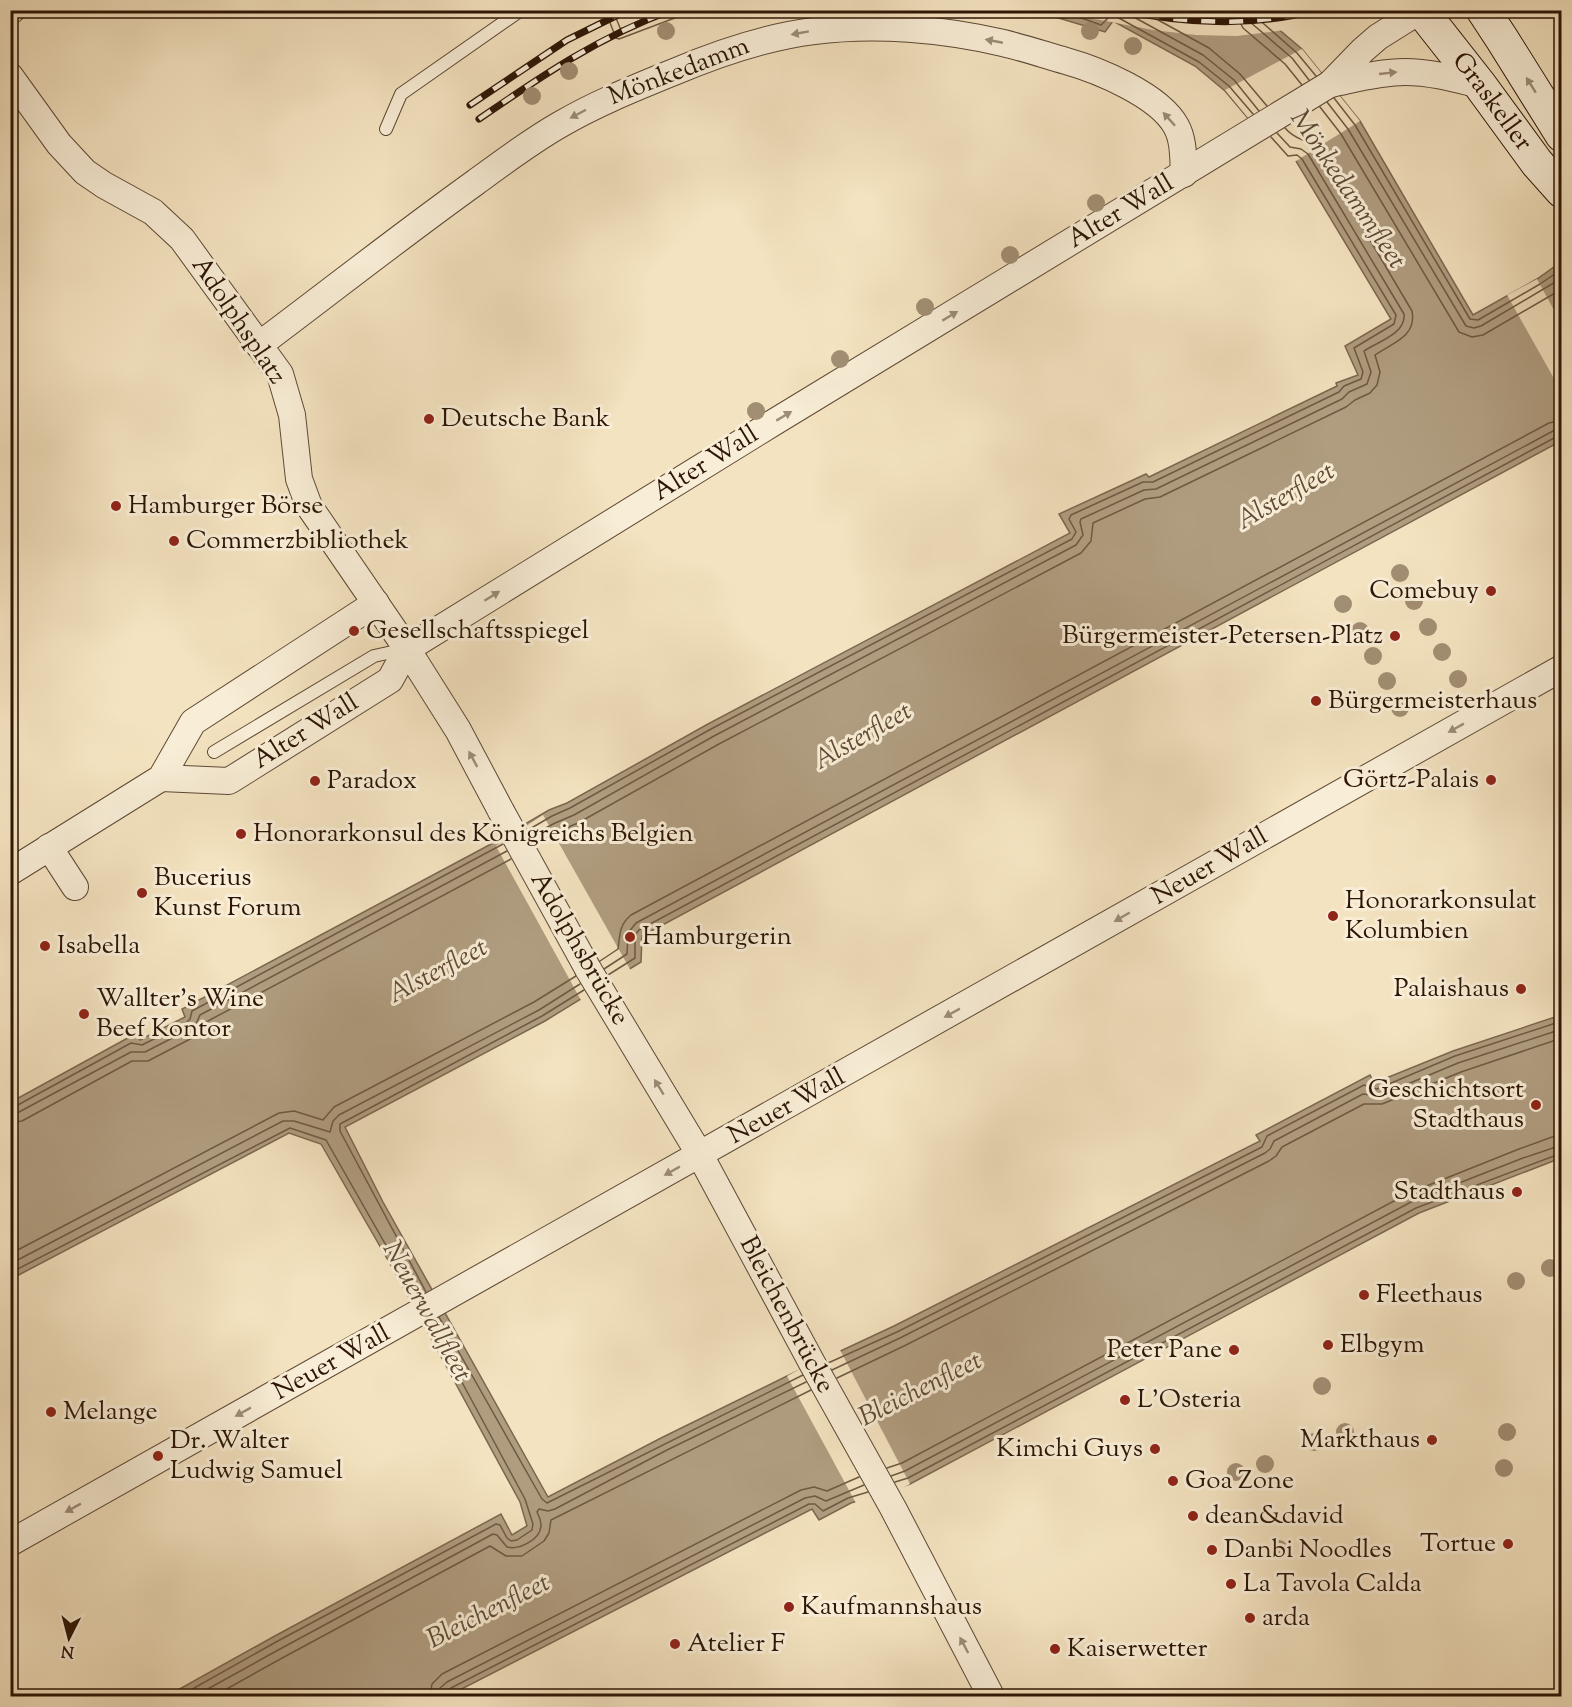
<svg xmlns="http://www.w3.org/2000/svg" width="1572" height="1707" viewBox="0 0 1572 1707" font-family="'Sorts Mill Goudy',serif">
<rect width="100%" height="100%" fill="#f4e3c0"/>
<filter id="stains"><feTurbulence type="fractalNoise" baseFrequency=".00333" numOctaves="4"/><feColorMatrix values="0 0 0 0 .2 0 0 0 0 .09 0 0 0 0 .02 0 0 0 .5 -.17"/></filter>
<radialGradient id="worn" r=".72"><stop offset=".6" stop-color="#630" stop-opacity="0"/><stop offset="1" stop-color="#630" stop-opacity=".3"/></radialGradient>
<path fill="#b09d80" stroke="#7b674f" stroke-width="1.5" d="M1035 11H1257L1302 49 1360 121 1473 315 1537 279 1561 262V441L642 936 641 962 545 1021 345 1127 383 1202 548 1497 661 1438 785 1377 894 1326 1260 1141 1256 1135 1370 1075 1374 1083 1453 1051 1561 1015V1158L1419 1213 910 1484 851 1503 819 1520 812 1509 448 1696H167L273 1637 501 1514 512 1535 527 1526 520 1502 400 1281 321 1144 289 1133 11 1279V1102L135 1034 140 1040 185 1017 182 1009 493 843 549 810 567 803 708 724 1070 533 1059 514 1146 474 1149 477 1337 386 1336 383 1358 375 1345 346 1391 319 1296 161 1257 129 1225 91 1195 66 1113 21 1105 32Z"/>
<g fill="#f4e3c0">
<path d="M1262 10 1285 30 1237 36 1196 35 1153 30 1053 11Z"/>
<path d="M595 11 597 10 706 11 610 46Z"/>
<path d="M1302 49 1360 121 1288 166 1225 90Z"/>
<path d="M1537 279 1561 323V391L1507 295Z"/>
<path d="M543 815 631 971 582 1002 496 846Z"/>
<path d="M839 1348 910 1484 894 1492 857 1505 787 1376Z"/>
</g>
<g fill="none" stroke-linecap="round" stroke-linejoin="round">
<g stroke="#6e5942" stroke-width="1.5">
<path d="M605 10 616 38 619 39 696 10"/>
<path d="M613 10 620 28 623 29 672 10"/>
<path d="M1059 10 1101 25 1110 16 1117 17 1199 62 1229 86 1253 114"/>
<path d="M1121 10 1203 55 1234 80 1259 111"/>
<path d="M1140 10 1209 48 1240 74 1267 106"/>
<path d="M1237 10 1239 20 1243 28 1285 64 1302 85"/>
<path d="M1246 10 1250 22 1292 58 1309 80"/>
<path d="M1254 10 1256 17 1297 53 1316 76"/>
<path d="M1334 98 1355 125 1470 319 1478 320 1540 284 1562 269"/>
<path d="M1327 102 1348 129 1466 326 1474 328 1481 326 1562 278"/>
<path d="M1320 107 1341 134 1459 332 1472 337 1483 335 1562 289"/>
<path d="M528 830 552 816 570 808 711 729 1072 539 1076 532 1069 519 1071 515 1143 482H1153L1339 392 1344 386 1361 379 1363 372 1354 348 1394 324 1396 315 1302 159 1297 155 1288 156 1271 137"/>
<path d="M531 836 555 823 574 815 714 736 1076 545 1083 535 1080 522 1081 519 1144 490 1156 489 1342 399 1349 392 1367 384 1371 372 1364 351C1377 342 1406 334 1404 314L1308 154 1301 149 1290 147 1277 133"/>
<path d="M536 844 559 831 578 823 719 744 1081 553 1091 541 1093 523 1145 499 1160 497 1346 407 1355 400 1370 393 1377 385 1380 372 1375 355C1392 343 1417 337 1412 311L1316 149C1305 137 1297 142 1285 128"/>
<path d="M600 961 618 949C620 935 619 925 631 915L1549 423 1562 420"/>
<path d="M604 969 627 954 628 933 636 923 1553 431 1562 429"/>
<path d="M608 975 635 958V935L639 930 1556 437 1562 436"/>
<path d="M10 1106H16L131 1043 142 1045 186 1023 190 1019 192 1011 503 844"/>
<path d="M10 1114 19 1112 131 1052H145L190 1029 196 1024 200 1015 507 851"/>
<path d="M10 1123 22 1121 132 1061H148L194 1037 202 1030 208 1021 511 859"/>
<path d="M10 1254 279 1113 294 1111 323 1120 334 1107 534 1002 576 976"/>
<path d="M10 1264 283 1121H294L330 1132 333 1121 339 1115 539 1010 580 984"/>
<path d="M10 1273 290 1128 326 1140 416 1298"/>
<path d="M426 1292 340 1131V1124L542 1016 584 990"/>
<path d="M439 1317 542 1499 547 1503 803 1375"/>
<path d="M828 1363 897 1332 1262 1147 1267 1136 1364 1085 1377 1089 1455 1056 1562 1021"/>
<path d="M832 1370 900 1338 1265 1153 1270 1149 1274 1141 1363 1094 1379 1096 1458 1063 1562 1029"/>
<path d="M837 1378 904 1346 1269 1161 1276 1156 1282 1147 1364 1104H1382L1461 1072 1562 1038"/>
<path d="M887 1468 902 1463 1409 1193 1519 1149 1552 1137 1562 1136"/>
<path d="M891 1476 905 1471 1413 1201 1523 1158 1562 1145"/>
<path d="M895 1482 908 1478 1416 1208 1562 1153"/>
<path d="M180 1696 276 1642 496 1524 500 1525 507 1538 511 1541 517 1540 532 1530 533 1524 525 1499 430 1323"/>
<path d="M195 1696 280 1649 493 1534 497 1535 507 1547C519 1550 540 1540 541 1526 541 1521 539 1516 537 1512L539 1509 548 1511 555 1509 667 1450 806 1382"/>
<path d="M214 1696 284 1657 490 1546 506 1556H522L544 1541 549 1533 551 1520 811 1390"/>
<path d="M430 1696 432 1684 442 1674 801 1490 814 1487 827 1491 859 1477"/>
<path d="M439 1696 440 1688 447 1682 805 1498 815 1496 826 1501 864 1485"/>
<path d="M447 1696V1692L451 1688 809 1504H815L823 1511 848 1498 868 1492"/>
</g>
<defs>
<g id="lane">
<path d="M386 129 401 94 521 10"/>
<path d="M214 752 374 656 406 649"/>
</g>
<g id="street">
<path d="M10 11 12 10"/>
<path d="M10 76 59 144 85 172 104 185 153 212 182 239 280 374 292 415 299 479 309 506 407 649 458 730 501 811"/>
<path d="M1330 84C1355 79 1380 72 1405 72 1431 72 1456 79 1480 85"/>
<path d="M259 345C331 291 402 235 476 182 503 162 531 141 561 124 597 103 635 88 674 72 719 53 765 37 814 31 875 23 943 29 1003 43 1024 48 1045 55 1066 61 1098 70 1159 95 1176 126 1184 140 1183 158 1184 174"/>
<path d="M161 778 229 781 390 680 407 649 776 421 1330 84 1363 50 1378 37 1421 10"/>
<path d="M49 847 75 887"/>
<path d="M10 872 161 778 193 722 376 603"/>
<path d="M588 969 700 1155 812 1363 893 1508 991 1696"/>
<path d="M10 1543 1562 668"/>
</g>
<g id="secondary">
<path id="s1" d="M1421 10 1480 85 1537 163 1562 191"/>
<path d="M1483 10 1502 39 1562 135"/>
</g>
</defs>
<use href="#lane" stroke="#5e4834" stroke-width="14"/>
<use href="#street" stroke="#5e4834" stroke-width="28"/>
<use href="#secondary" stroke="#2c1505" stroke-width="35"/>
<use href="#lane" stroke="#f8edd6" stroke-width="12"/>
<use href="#street" stroke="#f8edd6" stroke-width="26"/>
<use href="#secondary" stroke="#f8edd6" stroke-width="33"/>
<defs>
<g id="rail">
<path d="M1118 10C1184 23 1250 28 1316 10"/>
<path d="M470 105 567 40 628 10"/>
<path d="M479 119C543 75 599 37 672 10"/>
</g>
</defs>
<use href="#rail" stroke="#2c1505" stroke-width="7"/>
<use href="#rail" stroke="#f8edd6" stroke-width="4.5" stroke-dasharray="14" stroke-linecap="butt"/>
<defs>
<path id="street-bridge" d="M501 811 588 969"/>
</defs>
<use href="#street-bridge" stroke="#5e4834" stroke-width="28" stroke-linecap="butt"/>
<use href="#street-bridge" stroke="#f8edd6" stroke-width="26"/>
</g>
<g fill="#a28e73">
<circle cx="666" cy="31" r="9"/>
<circle cx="1090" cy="31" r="9"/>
<circle cx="1133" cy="46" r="9"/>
<circle cx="569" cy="71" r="9"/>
<circle cx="532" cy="96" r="9"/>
<circle cx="1096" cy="203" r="9"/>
<circle cx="1010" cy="255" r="9"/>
<circle cx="925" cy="307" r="9"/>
<circle cx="840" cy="359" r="9"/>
<circle cx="756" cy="411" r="9"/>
<circle cx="1400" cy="573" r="9"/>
<circle cx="1414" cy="601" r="9"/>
<circle cx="1343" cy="604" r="9"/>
<circle cx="1428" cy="627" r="9"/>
<circle cx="1360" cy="631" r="9"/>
<circle cx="1442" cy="652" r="9"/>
<circle cx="1373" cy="656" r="9"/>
<circle cx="1458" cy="679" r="9"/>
<circle cx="1387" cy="681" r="9"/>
<circle cx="1400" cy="708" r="9"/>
<circle cx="1550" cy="1268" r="9"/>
<circle cx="1516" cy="1281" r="9"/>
<circle cx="1322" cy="1386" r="9"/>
<circle cx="1345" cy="1432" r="9"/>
<circle cx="1507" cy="1432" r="9"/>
<circle cx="1314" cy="1442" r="9"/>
<circle cx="1265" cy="1464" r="9"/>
<circle cx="1504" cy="1468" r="9"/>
<circle cx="1236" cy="1472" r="9"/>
<circle cx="1279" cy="1549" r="9"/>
</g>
<defs><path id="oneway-solid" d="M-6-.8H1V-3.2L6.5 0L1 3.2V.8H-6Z" transform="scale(1.5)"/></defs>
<g fill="#9c8c78">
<use href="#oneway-solid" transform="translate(800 33) rotate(170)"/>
<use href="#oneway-solid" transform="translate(994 41) rotate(-169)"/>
<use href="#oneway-solid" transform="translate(1388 73) rotate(-6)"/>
<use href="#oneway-solid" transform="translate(1531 85) rotate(-122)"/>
<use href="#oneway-solid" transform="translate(578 114) rotate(152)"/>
<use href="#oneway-solid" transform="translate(1169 119) rotate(-132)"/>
<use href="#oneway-solid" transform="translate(950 316) rotate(-31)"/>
<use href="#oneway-solid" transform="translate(784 416) rotate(-31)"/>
<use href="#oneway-solid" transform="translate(492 596) rotate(-32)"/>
<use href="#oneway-solid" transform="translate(1456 728) rotate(151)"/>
<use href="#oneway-solid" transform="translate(473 759) rotate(-118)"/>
<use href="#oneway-solid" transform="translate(1122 917) rotate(150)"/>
<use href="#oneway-solid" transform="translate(952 1013) rotate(151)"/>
<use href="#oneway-solid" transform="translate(659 1087) rotate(-121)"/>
<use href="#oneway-solid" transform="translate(672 1171) rotate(151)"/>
<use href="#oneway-solid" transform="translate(243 1412) rotate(151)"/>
<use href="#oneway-solid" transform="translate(73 1508) rotate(151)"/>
<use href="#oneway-solid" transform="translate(964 1645) rotate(-118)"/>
</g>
<g fill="#8f2418" stroke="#f8edd6" stroke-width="2">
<circle cx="429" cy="419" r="6"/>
<circle cx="116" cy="506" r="6"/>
<circle cx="174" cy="541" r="6"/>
<circle cx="1491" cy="591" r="6"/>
<circle cx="354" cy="631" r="6"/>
<circle cx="1395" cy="636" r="6"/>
<circle cx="1316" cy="701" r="6"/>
<circle cx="1491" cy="780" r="6"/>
<circle cx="315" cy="781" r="6"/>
<circle cx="241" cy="834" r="6"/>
<circle cx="142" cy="893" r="6"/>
<circle cx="1333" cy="916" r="6"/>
<circle cx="630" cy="937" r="6"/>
<circle cx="45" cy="946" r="6"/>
<circle cx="1521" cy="989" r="6"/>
<circle cx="84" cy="1014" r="6"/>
<circle cx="1536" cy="1105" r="6"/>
<circle cx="1517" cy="1192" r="6"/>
<circle cx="1364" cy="1295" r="6"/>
<circle cx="1328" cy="1345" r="6"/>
<circle cx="1234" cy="1350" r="6"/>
<circle cx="1125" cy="1400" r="6"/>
<circle cx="51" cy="1412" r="6"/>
<circle cx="1432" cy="1440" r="6"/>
<circle cx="1155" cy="1449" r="6"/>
<circle cx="158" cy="1456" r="6"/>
<circle cx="1173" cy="1481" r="6"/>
<circle cx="1193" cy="1516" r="6"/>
<circle cx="1508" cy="1544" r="6"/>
<circle cx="1212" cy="1550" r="6"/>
<circle cx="1231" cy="1584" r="6"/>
<circle cx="789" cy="1607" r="6"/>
<circle cx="1250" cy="1618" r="6"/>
<circle cx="675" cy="1644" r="6"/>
<circle cx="1055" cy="1649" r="6"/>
</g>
<g text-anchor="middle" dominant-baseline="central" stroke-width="6" stroke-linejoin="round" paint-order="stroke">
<g font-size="26" fill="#2c1505" stroke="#f8edd6">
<text transform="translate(679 72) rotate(-21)">Mönkedamm</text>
<text stroke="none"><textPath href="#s1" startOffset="116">Graskeller</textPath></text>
<text transform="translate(1121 212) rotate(-31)">Alter Wall</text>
<text transform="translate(238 321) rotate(56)">Adolphsplatz</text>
<text transform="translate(706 464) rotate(-32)">Alter Wall</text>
<text transform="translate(306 732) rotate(-32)">Alter Wall</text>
<text transform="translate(1210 867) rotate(-30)">Neuer Wall</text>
<text transform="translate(579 949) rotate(60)">Adolphsbrücke</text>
<text transform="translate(787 1107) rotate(-29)">Neuer Wall</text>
<text transform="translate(786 1315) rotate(62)">Bleichenbrücke</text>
<text transform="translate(332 1363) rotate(-29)">Neuer Wall</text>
</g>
<g font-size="26" fill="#2c1505" stroke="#f8edd6" text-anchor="start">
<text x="441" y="419">Deutsche Bank</text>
<text x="128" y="506">Hamburger Börse</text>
<text x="186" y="541">Commerzbibliothek</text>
<text x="1479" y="591" text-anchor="end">Comebuy</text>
<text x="366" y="631">Gesellschaftsspiegel</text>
<text x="1383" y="636" text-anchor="end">Bürgermeister-Petersen-Platz</text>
<text x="1328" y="701">Bürgermeisterhaus</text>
<text x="1479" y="780" text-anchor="end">Görtz-Palais</text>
<text x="327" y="781">Paradox</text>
<text x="253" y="834">Honorarkonsul des Königreichs Belgien</text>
<text x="154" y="878">Bucerius<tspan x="154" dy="30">Kunst Forum</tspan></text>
<text x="1345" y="901">Honorarkonsulat<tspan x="1345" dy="30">Kolumbien</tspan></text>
<text x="642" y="937">Hamburgerin</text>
<text x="57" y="946">Isabella</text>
<text x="1509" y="989" text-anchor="end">Palaishaus</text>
<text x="96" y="999">Wallter's Wine<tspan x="96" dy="30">Beef Kontor</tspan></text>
<text x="1524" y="1090" text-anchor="end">Geschichtsort<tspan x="1524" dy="30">Stadthaus</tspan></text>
<text x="1505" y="1192" text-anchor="end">Stadthaus</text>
<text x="1376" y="1295">Fleethaus</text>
<text x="1340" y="1345">Elbgym</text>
<text x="1222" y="1350" text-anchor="end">Peter Pane</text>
<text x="1137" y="1400">L'Osteria</text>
<text x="63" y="1412">Melange</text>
<text x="1420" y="1440" text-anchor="end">Markthaus</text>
<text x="170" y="1441">Dr. Walter<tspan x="170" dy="30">Ludwig Samuel</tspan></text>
<text x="1143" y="1449" text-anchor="end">Kimchi Guys</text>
<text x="1185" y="1481">Goa Zone</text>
<text x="1205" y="1516">dean&amp;david</text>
<text x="1496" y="1544" text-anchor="end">Tortue</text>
<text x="1224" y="1550">Danbi Noodles</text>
<text x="1243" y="1584">La Tavola Calda</text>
<text x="801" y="1607">Kaufmannshaus</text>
<text x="1262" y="1618">arda</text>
<text x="687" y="1644">Atelier F</text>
<text x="1067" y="1649">Kaiserwetter</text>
</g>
<g font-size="27" font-style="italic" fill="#614b36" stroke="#f8edd6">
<text transform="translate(1347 190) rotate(56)">Mönkedammfleet</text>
<text transform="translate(1286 497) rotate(-30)">Alsterfleet</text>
<text transform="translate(863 737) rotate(-30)">Alsterfleet</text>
<text transform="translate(438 972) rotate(-28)">Alsterfleet</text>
<text transform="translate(426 1312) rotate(61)">Neuerwallfleet</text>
<text transform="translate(921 1390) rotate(-27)">Bleichenfleet</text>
<text transform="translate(489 1612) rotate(-27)">Bleichenfleet</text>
</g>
</g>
<rect width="1572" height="1707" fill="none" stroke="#f4e3c0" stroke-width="36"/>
<rect x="12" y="12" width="1548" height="1683" fill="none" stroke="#2c1505" stroke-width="3"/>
<rect x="18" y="18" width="1536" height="1671" fill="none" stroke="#2c1505" stroke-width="1.5"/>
<g transform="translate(69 1638) rotate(186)" stroke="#f8edd6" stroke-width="4.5" paint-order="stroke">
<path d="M0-4.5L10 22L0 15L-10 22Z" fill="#2c1505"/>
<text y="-9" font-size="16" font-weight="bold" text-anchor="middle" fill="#2c1505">N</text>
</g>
<rect width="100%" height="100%" filter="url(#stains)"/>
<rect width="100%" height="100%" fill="url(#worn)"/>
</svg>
